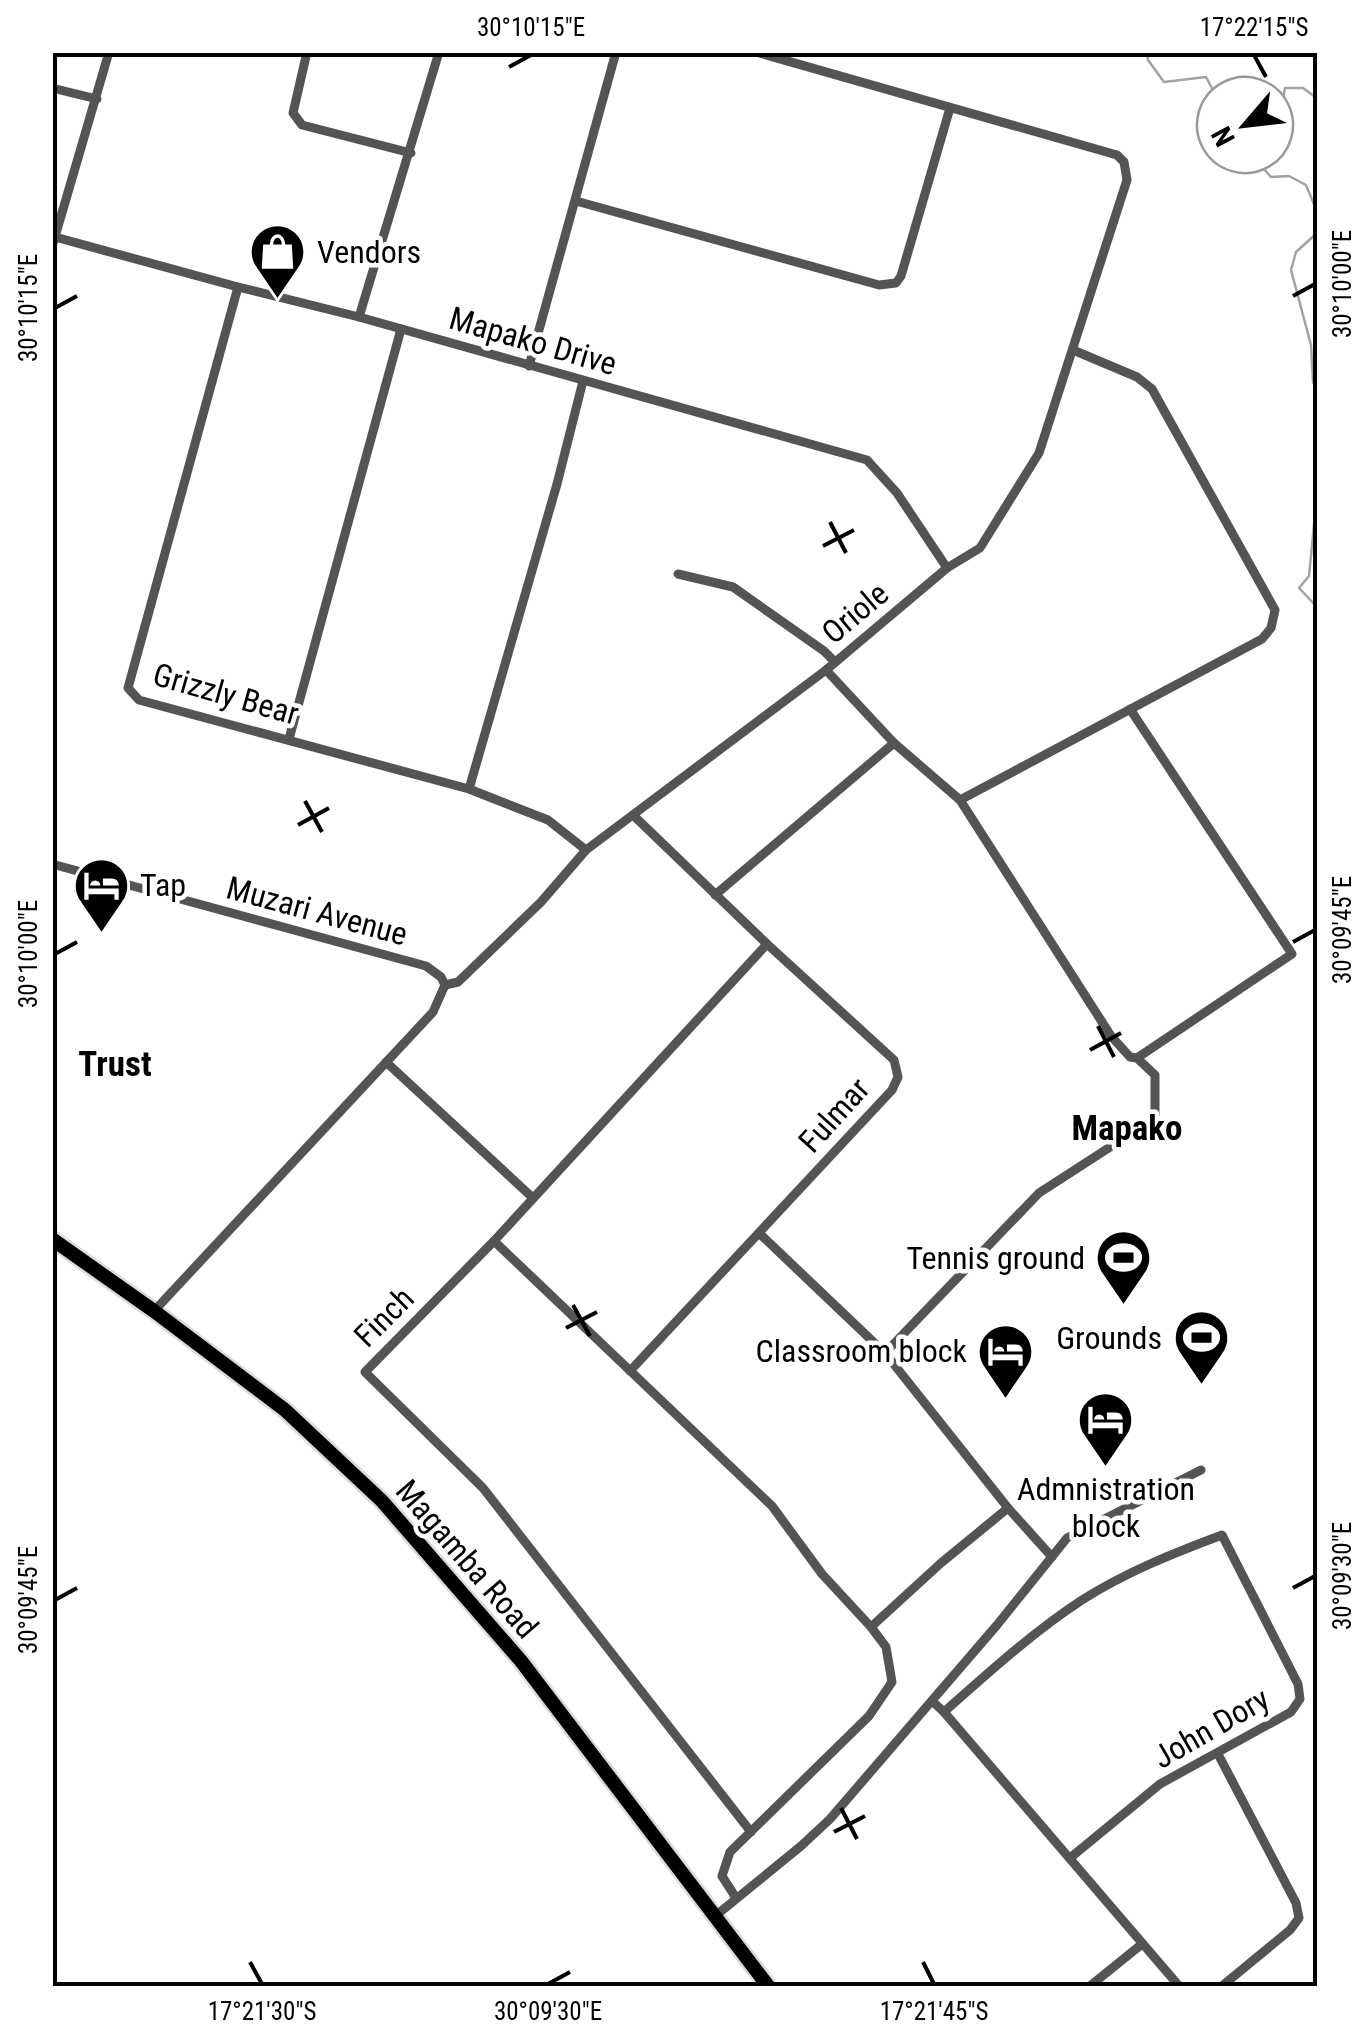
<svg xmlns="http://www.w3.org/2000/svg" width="1370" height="2039" viewBox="0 0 1370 2039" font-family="'Roboto Condensed',sans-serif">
<rect width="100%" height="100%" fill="#fff"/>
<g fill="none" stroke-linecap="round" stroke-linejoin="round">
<g stroke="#a2a2a2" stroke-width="2.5">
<path d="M1147 52 1148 60 1164 82 1206 77 1213 90 1221 95"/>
<path d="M1275 115 1281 108 1285 88H1303L1318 99"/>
<path d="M1256 155 1263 168 1271 177 1289 176 1306 185 1318 214"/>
<path d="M1318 232 1296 252 1291 270 1311 345 1313 382 1318 392"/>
<path d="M1318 484 1309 576 1299 588 1318 608"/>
</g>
<defs>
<path id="highway" d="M52 1239 154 1311 285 1410 382 1501 521 1661 768 1986"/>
</defs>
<use href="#highway" stroke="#dbdbdb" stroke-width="19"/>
<g stroke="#545454" stroke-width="9">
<path d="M307 52 293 113 302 125 411 153"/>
<path d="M52 88 97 99"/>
<path d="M576 201 879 285 896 283 901 276 950 108"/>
<path d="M55 237 238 287 359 317 867 460 897 493 947 568"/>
<path d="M52 247 109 52"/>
<path d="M238 287 128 688 139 700 469 789 548 820 586 850"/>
<path d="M359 317 439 52"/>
<path d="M529 366 616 52"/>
<path d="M678 574 733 587 824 651 835 662"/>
<path d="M826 670 894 743 960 800 1111 1036 1130 1057 1137 1058 1155 1075V1118L1039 1193 885 1353"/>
<path d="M1130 709 1292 954 1137 1058"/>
<path d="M289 739 401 329"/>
<path d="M469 789 557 484 583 381"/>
<path d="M960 800 1262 639 1271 628 1275 610 1152 389 1137 377 1073 350"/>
<path d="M52 864 426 966 441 977 445 985"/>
<path d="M715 895 894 743"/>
<path d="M445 985 458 982 541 902 586 850 826 670 947 568 980 548 1039 453 1127 180 1124 162 1117 155 756 52"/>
<path d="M386 1062 533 1198"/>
<path d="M759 1233 885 1353 1008 1508 1052 1557"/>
<path d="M494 1241 772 1506 822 1574 871 1627 886 1647 892 1682 869 1716 730 1852 722 1876 736 1898"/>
<path d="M154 1311 433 1012 445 985"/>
<path d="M630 1371 892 1090 898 1077 894 1060 767 944 634 816"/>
<path d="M871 1627 941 1563 1008 1508"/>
<path d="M932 1701 944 1712 1179 1986"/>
<path d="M944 1712C988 1673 1033 1632 1082 1600 1126 1572 1174 1553 1222 1535L1298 1684 1300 1699 1291 1712 1160 1784 1070 1858"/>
<path d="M1218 1754 1296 1903 1299 1918 1290 1930 1222 1986"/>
<path d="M751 1832 483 1488 365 1372 494 1241 767 944"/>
<path d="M714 1917 801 1846 830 1819 997 1625 1067 1538 1201 1470"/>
<path d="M1090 1986 1142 1944"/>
</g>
<use href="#highway" stroke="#000" stroke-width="14"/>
</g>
<path fill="none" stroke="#000" stroke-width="4" d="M1254 55 1266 77M509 67 531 55M1293 296 1315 284M55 308 77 296M830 522 846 553M823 546 854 530M305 801 322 832M298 825 329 808M1293 942 1315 930M55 954 77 942M1098 1026 1114 1057M1090 1050 1121 1033M573 1305 590 1336M566 1328 597 1312M1293 1588 1315 1576M55 1600 77 1588M841 1808 857 1839M834 1832 865 1816M250 1962 262 1984M923 1962 934 1984M548 1984 570 1972"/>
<defs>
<symbol id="shop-pin" viewBox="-11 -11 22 30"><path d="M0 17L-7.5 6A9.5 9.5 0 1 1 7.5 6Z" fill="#000" stroke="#fff"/><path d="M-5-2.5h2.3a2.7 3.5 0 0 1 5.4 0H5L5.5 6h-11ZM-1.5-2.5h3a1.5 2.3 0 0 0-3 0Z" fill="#fff"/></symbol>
<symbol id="hotel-pin" viewBox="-11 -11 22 30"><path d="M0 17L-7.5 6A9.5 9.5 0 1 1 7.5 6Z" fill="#000" stroke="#fff"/><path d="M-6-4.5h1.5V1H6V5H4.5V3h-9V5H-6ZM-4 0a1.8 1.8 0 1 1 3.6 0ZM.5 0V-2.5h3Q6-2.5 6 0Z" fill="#fff"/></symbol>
<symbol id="stadium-pin" viewBox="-11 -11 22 30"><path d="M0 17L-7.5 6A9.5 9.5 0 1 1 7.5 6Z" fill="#000" stroke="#fff"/><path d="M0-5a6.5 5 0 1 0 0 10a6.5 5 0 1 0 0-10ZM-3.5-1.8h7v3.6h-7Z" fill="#fff"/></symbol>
</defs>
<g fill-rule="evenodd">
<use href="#shop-pin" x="246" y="220" width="63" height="86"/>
<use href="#hotel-pin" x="70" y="854" width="63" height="86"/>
<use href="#stadium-pin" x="1092" y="1226" width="63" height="86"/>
<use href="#stadium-pin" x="1170" y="1306" width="63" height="86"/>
<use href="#hotel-pin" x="974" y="1320" width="63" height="86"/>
<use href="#hotel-pin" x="1074" y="1388" width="63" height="86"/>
</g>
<g text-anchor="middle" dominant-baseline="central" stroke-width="9" stroke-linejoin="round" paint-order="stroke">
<g font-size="32" fill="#000" stroke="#fff" text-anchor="end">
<text x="317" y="252" text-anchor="start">Vendors</text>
<text x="140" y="885" text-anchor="start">Tap</text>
<text x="1085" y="1258">Tennis ground</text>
<text x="1162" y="1338">Grounds</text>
<text x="967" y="1351">Classroom block</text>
<text x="1106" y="1489" text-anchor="middle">Admnistration<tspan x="1106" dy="37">block</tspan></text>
</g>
<g font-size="32" fill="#000" stroke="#fff">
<text transform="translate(533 341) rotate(16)">Mapako Drive</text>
<text transform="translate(855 613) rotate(-40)">Oriole</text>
<text transform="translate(226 694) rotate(16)">Grizzly Bear</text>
<text transform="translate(317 911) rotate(15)">Muzari Avenue</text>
<text transform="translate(834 1115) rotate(-48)">Fulmar</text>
<text transform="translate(384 1317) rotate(-45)">Finch</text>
<text transform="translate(467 1559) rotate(49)">Magamba Road</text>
<text transform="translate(1211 1728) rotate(-30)">John Dory</text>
</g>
<g font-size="35" font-weight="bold" fill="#000" stroke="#fff">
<text x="115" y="1064">Trust</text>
<text x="1127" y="1128">Mapako</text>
</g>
</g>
<rect width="1370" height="2039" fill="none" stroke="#ffffff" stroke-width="110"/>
<g transform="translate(1245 125) rotate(242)"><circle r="48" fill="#ffffff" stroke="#999999" stroke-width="2.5"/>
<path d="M0-8L18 38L0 25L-18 38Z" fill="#000000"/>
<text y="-15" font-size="28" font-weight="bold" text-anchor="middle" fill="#000000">N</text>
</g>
<rect x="55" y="55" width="1260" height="1929" fill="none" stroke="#000" stroke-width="4"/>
<g font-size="25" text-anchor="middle" fill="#000">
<text x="531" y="36">30°10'15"E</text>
<text x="1254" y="36">17°22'15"S</text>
<text transform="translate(1342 284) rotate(-90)" y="9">30°10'00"E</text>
<text transform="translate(28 308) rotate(-90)" y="9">30°10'15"E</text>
<text transform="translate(1342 930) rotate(-90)" y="9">30°09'45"E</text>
<text transform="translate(28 954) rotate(-90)" y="9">30°10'00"E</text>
<text transform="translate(1342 1576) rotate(-90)" y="9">30°09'30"E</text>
<text transform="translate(28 1600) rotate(-90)" y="9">30°09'45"E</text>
<text x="262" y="2020">17°21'30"S</text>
<text x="548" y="2020">30°09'30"E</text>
<text x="934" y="2020">17°21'45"S</text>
</g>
</svg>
